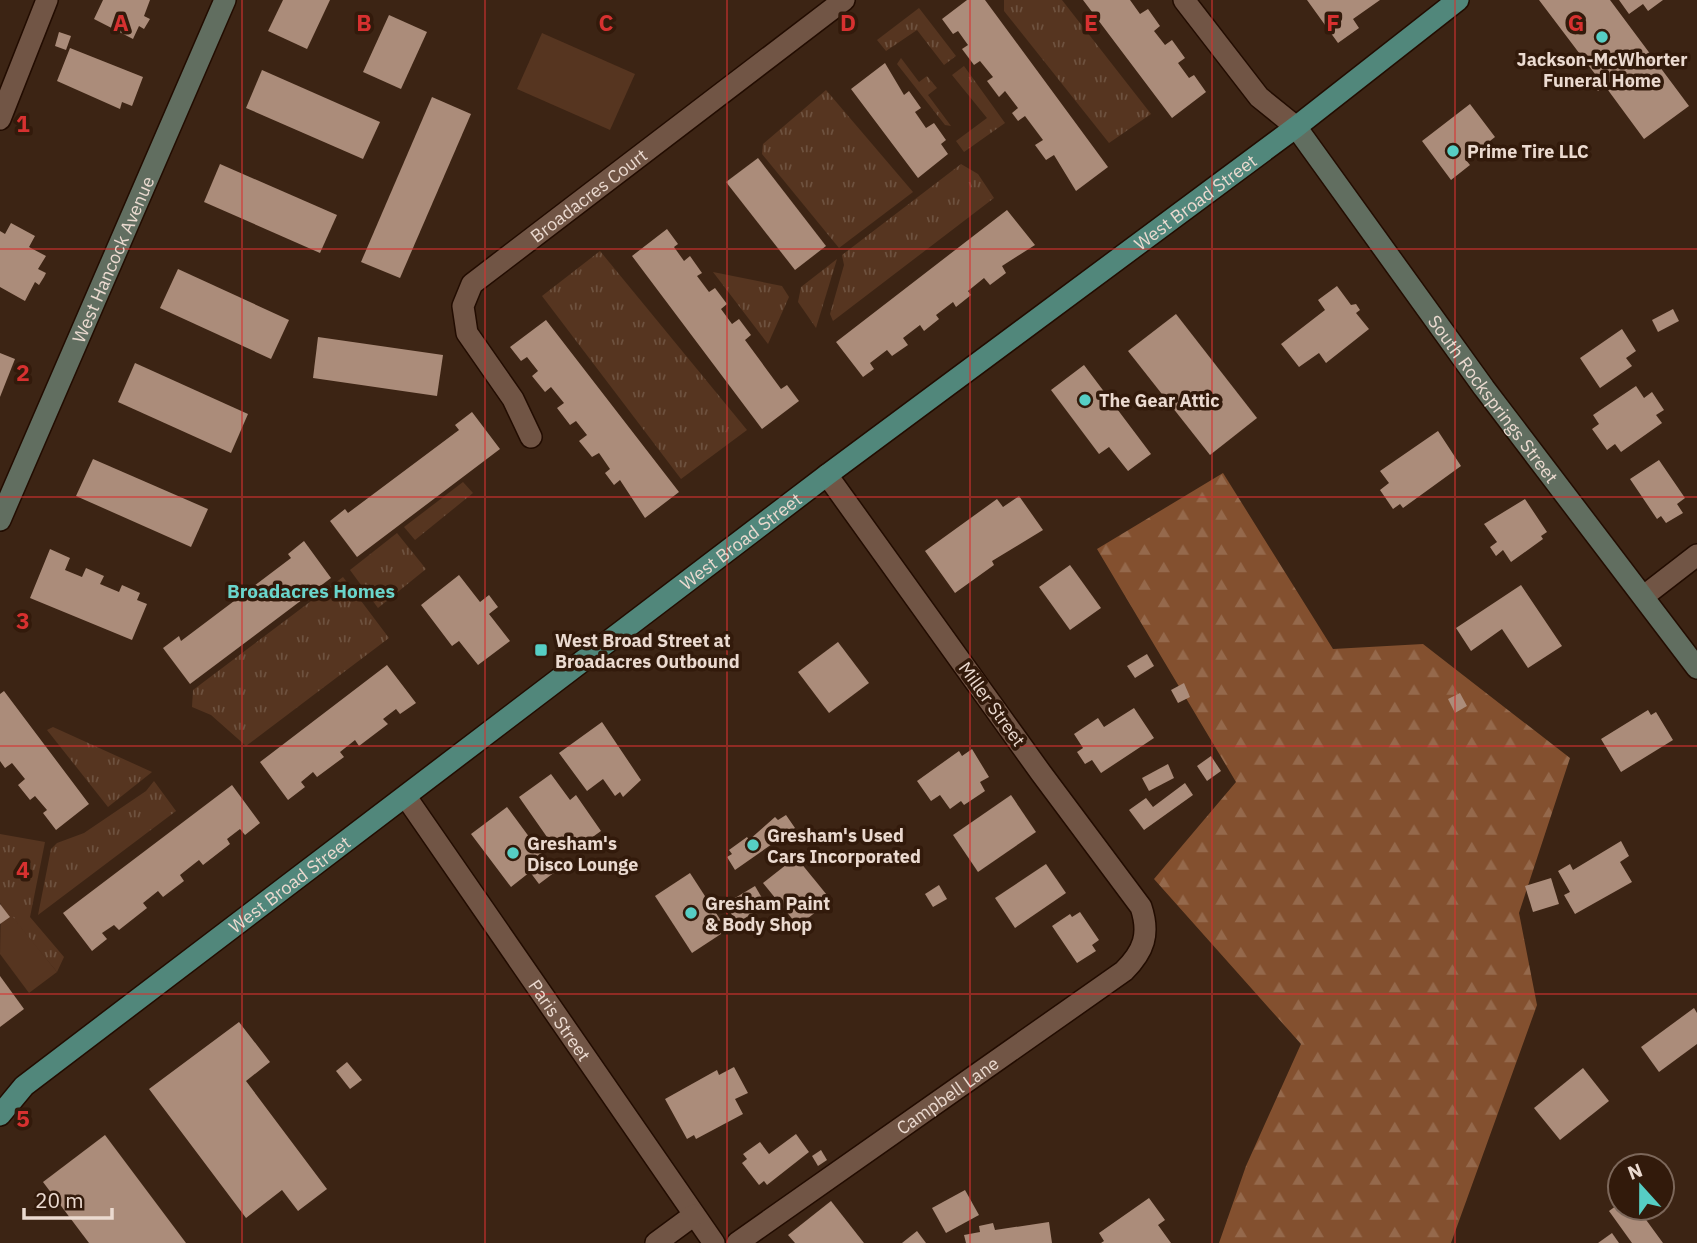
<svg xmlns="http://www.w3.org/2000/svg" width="1697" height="1243" viewBox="0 0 1697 1243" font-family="'IBM Plex Sans',sans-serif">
<defs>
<pattern id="grass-tufts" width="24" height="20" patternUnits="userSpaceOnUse" patternTransform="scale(1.75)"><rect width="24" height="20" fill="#563520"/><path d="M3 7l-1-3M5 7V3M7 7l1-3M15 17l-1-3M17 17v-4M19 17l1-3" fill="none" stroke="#6e523f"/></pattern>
<pattern id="forest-firs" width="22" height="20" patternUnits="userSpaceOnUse" patternTransform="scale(1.75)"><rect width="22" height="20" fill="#83502f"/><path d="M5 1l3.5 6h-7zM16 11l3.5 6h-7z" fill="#95694c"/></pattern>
</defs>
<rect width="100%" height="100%" fill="#3c2414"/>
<g fill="url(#grass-tufts)">
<path d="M1004 0H1062L1151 114 1109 143 1004 11Z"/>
<path d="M919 8 956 56 944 65 917 30 886 51 877 40Z"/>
<path d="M901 58 919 82 927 76 937 88 928 95 951 126 945 125 897 64Z"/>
<path d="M964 66 1005 123 964 152 956 141 987 118 952 75Z"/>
<path d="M826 90 913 192 839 248 762 154 763 144Z"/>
<path d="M961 164 978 174 994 198 833 321 830 314 844 265 842 255Z"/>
<path d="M600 251 747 430 681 479 542 296Z"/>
<path d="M837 259 816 328 798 302 801 287Z"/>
<path d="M713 272 782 286 789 297 768 344Z"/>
<path d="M463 482 473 493 415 540 404 527Z"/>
<path d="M397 533 426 569 378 608 350 570Z"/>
<path d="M343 577 389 638 246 746 211 715 192 707 193 690Z"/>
<path d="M53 727 152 772 108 807 47 730Z"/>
<path d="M154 781 176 811 38 915 51 849 57 843 84 833 146 791Z"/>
<path d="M0 834 45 842 30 917 64 957 57 972 0 903Z"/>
</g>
<path fill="url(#forest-firs)" d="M1223 473 1333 649 1423 644 1570 758 1519 913 1537 1005 1451 1243H1219L1246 1166 1301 1044 1154 879 1236 782 1097 549Z"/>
<g fill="#563520">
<path d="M542 33 635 74 610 130 517 89Z"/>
<path d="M1 902 57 972 29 993 0 954Z"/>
</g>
<g fill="#ab8c7a">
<path d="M103 0H150L144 16 150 19 144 29 139 26 133 39 94 19Z"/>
<path d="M283 0H330L307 49 268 31Z"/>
<path d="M967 0H985L1108 167 1076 191 1054 155 1046 160 1035 145 1043 140 1025 116 1018 121 1012 113 1018 108 1005 91 999 97 987 81 993 77 980 61 974 65 962 49 968 45 958 31 953 34 942 19Z"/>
<path d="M1083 0H1130L1140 14 1148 9 1160 26 1154 31 1165 45 1172 40 1185 58 1178 63 1189 78 1194 75 1206 92 1172 118Z"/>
<path d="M1307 0H1380L1353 19 1359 28 1338 43Z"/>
<path d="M1539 0H1610L1689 106 1644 139 1605 86 1598 91 1588 78 1595 74Z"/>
<path d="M1619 0H1663L1648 11 1643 4 1629 14Z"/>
<path d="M389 15 427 32 401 89 363 72Z"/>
<path d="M59 32 71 36 66 50 55 46Z"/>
<path d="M70 48 143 77 132 106 122 102 120 109 57 81Z"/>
<path d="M885 63 904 95 909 91 921 108 915 112 926 128 934 123 946 140 941 144 948 154 918 178 851 89Z"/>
<path d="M262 70 380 122 363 159 246 108Z"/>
<path d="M432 97 471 114 400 278 361 262Z"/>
<path d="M1470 104 1495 137 1466 160 1470 165 1451 180 1422 141Z"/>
<path d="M758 158 826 246 795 270 726 182Z"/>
<path d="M220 164 337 215 320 253 204 202Z"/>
<path d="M1007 210 1035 245 1002 266 1006 273 990 285 984 278 968 291 971 295 956 307 953 302 936 315 939 319 924 331 920 325 903 338 908 345 892 356 887 350 870 363 874 369 863 377 836 342Z"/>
<path d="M11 223 35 236 29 247 46 256 38 269 46 273 44 277 39 285 35 282 25 301 0 287V231L5 234Z"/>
<path d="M667 229 678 244 674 247 684 261 690 256 702 273 697 276 709 292 715 288 727 304 721 309 732 324 739 319 751 335 745 340 781 389 787 385 799 401 762 429 632 256Z"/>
<path d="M178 269 289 320 271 359 160 308Z"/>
<path d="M1337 286 1351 305 1356 304 1360 310 1356 313 1369 329 1326 363 1319 353 1299 367 1281 344 1325 310 1318 300Z"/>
<path d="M1673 309 1679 321 1658 332 1652 320Z"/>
<path d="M1176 314 1257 418 1210 455 1128 351Z"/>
<path d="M546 320 679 492 645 518 620 480 614 485 605 473 610 469 599 453 592 457 579 441 587 435 576 421 570 425 557 408 564 403 551 387 545 392 532 376 538 371 527 357 521 361 510 347Z"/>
<path d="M1622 329 1636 351 1626 358 1632 366 1600 388 1580 358Z"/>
<path d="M318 337 443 355 437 396 313 378Z"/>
<path d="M0 353 15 359 0 397Z"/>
<path d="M135 363 248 414 231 453 118 402Z"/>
<path d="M1084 365 1151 454 1128 471 1109 447 1099 454 1051 390Z"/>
<path d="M1636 386 1644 398 1652 392 1664 410 1656 415 1662 423 1621 452 1615 444 1607 450 1592 429 1599 424 1593 415Z"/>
<path d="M472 412 500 449 357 557 330 521 345 509 348 513 459 430 455 425Z"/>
<path d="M1438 431 1461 466 1403 508 1400 504 1393 509 1380 490 1389 483 1380 471Z"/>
<path d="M93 459 208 509 191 547 76 496Z"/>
<path d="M1659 460 1685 498 1677 504 1683 513 1666 523 1661 516 1657 519 1630 479Z"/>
<path d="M1019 496 1043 530 992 561 994 565 955 593 925 551 997 499 1003 507Z"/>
<path d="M1525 499 1547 532 1541 536 1543 539 1511 562 1503 550 1496 556 1490 547 1497 542 1484 524Z"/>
<path d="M304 541 331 578 190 684 163 648 179 636 181 641 291 558 288 554Z"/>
<path d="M50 549 70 558 65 570 82 577 86 568 104 576 100 584 119 592 122 585 140 593 137 600 147 604 132 640 30 598Z"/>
<path d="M1070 565 1101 608 1070 630 1039 587Z"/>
<path d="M459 575 480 602 489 595 498 607 489 614 510 641 478 665 459 641 452 646 421 605Z"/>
<path d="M1521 585 1562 646 1528 668 1502 629 1471 651 1456 628Z"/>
<path d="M838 642 869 683 829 713 798 672Z"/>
<path d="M1147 654 1154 666 1135 678 1127 666Z"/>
<path d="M387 665 416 703 400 714 396 709 383 719 388 724 359 746 355 740 340 752 344 757 317 777 313 772 301 782 305 787 288 800 260 762Z"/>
<path d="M1184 683 1190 697 1178 703 1171 690Z"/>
<path d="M4 691 89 804 56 830 43 813 47 810 35 796 30 800 18 785 25 779 12 763 5 768 0 761V694Z"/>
<path d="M1460 693 1467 706 1455 713 1448 699Z"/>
<path d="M1134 708 1154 738 1101 773 1092 760 1085 764 1077 752 1083 748 1074 734 1098 718 1104 727Z"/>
<path d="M1648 710 1651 715 1656 712 1673 740 1621 772 1601 739Z"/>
<path d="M602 722 641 780 623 797 620 792 615 796 603 779 587 791 559 753Z"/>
<path d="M972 749 989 777 980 782 985 791 964 805 961 801 950 809 940 795 931 801 917 781 959 751 962 756Z"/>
<path d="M1211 756 1221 771 1207 781 1197 766Z"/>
<path d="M1168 764 1174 778 1149 791 1142 778Z"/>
<path d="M551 774 570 800 576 795 601 831 587 841 584 837 571 847 565 839 554 847 519 797Z"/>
<path d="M1185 783 1193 795 1144 830 1129 810 1146 798 1153 807Z"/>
<path d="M232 785 260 823 245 835 240 829 227 839 230 844 203 865 199 860 180 875 184 881 163 897 158 891 143 903 147 908 119 930 114 925 102 933 107 939 92 951 63 913Z"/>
<path d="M1011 795 1036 832 978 872 953 835Z"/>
<path d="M507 807 555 872 539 884 530 872 511 887 471 834Z"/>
<path d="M786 815 795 828 735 870 727 857 732 854 729 850 747 837 749 840 775 817 778 820Z"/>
<path d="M1621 841 1629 856 1620 862 1632 882 1575 914 1564 895 1570 892 1558 871 1570 864 1573 870Z"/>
<path d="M796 857 831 900 798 926 763 883Z"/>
<path d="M1046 864 1066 893 1015 928 995 898Z"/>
<path d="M690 873 727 930 692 953 655 896Z"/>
<path d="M1551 878 1559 904 1533 912 1525 886Z"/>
<path d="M939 885 947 899 933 907 925 894Z"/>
<path d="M755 886 766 905 737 923 725 904Z"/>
<path d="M0 904 10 917 0 924Z"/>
<path d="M1080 912 1099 940 1092 945 1096 951 1077 963 1052 926 1070 914 1072 917Z"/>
<path d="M0 976 24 1009 0 1027Z"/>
<path d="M1694 1008 1697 1013V1044L1659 1072 1641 1047Z"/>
<path d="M239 1022 270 1062 246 1081 327 1189 298 1211 282 1190 246 1218 149 1089Z"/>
<path d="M347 1062 362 1080 350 1089 336 1071Z"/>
<path d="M734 1067 748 1093 735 1099 743 1114 696 1139 694 1135 687 1139 665 1099 717 1070 719 1075Z"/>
<path d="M1583 1068 1609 1101 1560 1140 1534 1108Z"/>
<path d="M796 1134 809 1152 767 1185 764 1181 759 1185 742 1163 747 1159 743 1154 760 1142 769 1154Z"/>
<path d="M105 1135 186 1243H89L43 1182Z"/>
<path d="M821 1150 827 1160 818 1166 812 1156Z"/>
<path d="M965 1190 979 1215 946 1233 932 1208Z"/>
<path d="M1149 1198 1165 1220 1158 1225 1171 1243H1101L1104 1241 1099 1233Z"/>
<path d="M831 1201 864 1243H795L788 1235Z"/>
<path d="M1620 1203V1208H1657L1644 1217 1663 1243H1632L1609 1211Z"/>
<path d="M1049 1222 1052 1243H966L964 1235 980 1232 979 1226 993 1223 995 1230Z"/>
<path d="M917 1231 926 1243H902Z"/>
<path d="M1612 1233 1619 1243H1598Z"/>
</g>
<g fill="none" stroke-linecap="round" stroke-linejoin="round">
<defs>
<g id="street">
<path d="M1184 0 1259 97 1296 127"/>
<path d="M0 119 47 0"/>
<path id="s1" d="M531 437 513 399 467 333 463 306 472 284 844 0"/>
<path d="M1644 596 1697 555"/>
<path id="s2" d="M406 797 714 1243"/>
<path d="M656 1243 694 1215"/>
<path id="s3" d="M737 1243 1124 971C1144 951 1150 934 1141 907L1041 773 827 475"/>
</g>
<g id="secondary">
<path id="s4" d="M1296 127 1484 388 1697 668"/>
<path id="s5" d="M0 520 225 0"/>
</g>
<g id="primary">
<path id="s6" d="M0 1115 24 1086 827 475 1296 127 1458 0"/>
</g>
</defs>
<use href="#street" stroke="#220c01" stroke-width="24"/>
<use href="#secondary" stroke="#220c01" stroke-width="24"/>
<use href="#primary" stroke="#220c01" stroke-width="24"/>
<use href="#street" stroke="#715545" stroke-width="21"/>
<use href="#secondary" stroke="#616e60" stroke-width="21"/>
<use href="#primary" stroke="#51877b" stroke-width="21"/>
</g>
<path fill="none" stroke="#d73130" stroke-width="2" stroke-opacity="0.55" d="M242 0V1243M485 0V1243M727 0V1243M970 0V1243M1212 0V1243M1455 0V1243M0 249H1697M0 497H1697M0 746H1697M0 994H1697"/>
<g fill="#56cec4" stroke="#321a0b" stroke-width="2.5">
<circle cx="1602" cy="37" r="7"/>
<circle cx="1453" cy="151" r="7"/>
<circle cx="1085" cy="400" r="7"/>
<rect x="534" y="643" width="14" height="14" rx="3.5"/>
<circle cx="753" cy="845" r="7"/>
<circle cx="513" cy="853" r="7"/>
<circle cx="691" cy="913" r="7"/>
</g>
<g text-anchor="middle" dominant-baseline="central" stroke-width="7" stroke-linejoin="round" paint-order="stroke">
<g font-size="18" font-weight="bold" fill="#ebdad0" stroke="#321a0b" text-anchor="start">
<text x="1602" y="59" text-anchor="middle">Jackson-McWhorter<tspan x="1602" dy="21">Funeral Home</tspan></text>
<text x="1467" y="151">Prime Tire LLC</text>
<text x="1099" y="400">The Gear Attic</text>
<text x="555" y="640">West Broad Street at<tspan x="555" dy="21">Broadacres Outbound</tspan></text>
<text x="767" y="835">Gresham's Used<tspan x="767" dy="21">Cars Incorporated</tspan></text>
<text x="527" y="843">Gresham's<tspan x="527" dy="21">Disco Lounge</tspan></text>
<text x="705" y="903">Gresham Paint<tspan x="705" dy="21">&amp; Body Shop</tspan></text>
</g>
<g font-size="18" fill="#ebdad0" stroke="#321a0b">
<text stroke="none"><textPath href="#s1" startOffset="320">Broadacres Court</textPath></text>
<text stroke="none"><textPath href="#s6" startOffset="1505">West Broad Street</textPath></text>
<text stroke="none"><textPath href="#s5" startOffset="284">West Hancock Avenue</textPath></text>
<text stroke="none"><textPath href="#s4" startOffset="336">South Rocksprings Street</textPath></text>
<text stroke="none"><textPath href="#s6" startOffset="938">West Broad Street</textPath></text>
<text transform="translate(992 704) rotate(54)">Miller Street</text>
<text stroke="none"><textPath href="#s6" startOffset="371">West Broad Street</textPath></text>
<text stroke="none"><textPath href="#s2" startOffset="271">Paris Street</textPath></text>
<text stroke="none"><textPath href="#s3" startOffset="257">Campbell Lane</textPath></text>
</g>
<g font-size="19" font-weight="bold" fill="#6ad5cb" stroke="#321a0b">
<text x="311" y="591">Broadacres Homes</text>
</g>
</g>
<g font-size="23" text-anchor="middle" font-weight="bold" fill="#d73130" stroke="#321a0b" stroke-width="7" stroke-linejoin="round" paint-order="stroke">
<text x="121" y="31">A</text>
<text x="364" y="31">B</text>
<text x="606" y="31">C</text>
<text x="848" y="31">D</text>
<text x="1091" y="31">E</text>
<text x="1333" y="31">F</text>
<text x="1576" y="31">G</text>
<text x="23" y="132">1</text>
<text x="23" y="381">2</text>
<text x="23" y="629">3</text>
<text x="23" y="878">4</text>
<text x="23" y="1127">5</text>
</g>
<g transform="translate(1641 1187) rotate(339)"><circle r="33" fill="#321a0b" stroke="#7c675a" stroke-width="2"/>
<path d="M0-5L12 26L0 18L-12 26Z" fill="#56cec4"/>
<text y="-10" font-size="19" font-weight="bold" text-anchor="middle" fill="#ebdad0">N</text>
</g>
<path d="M24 1208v10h88v-10" fill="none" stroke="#ebdad0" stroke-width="3.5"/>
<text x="35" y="1208" font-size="21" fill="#ebdad0" stroke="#321a0b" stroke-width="5" paint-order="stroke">20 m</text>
</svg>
